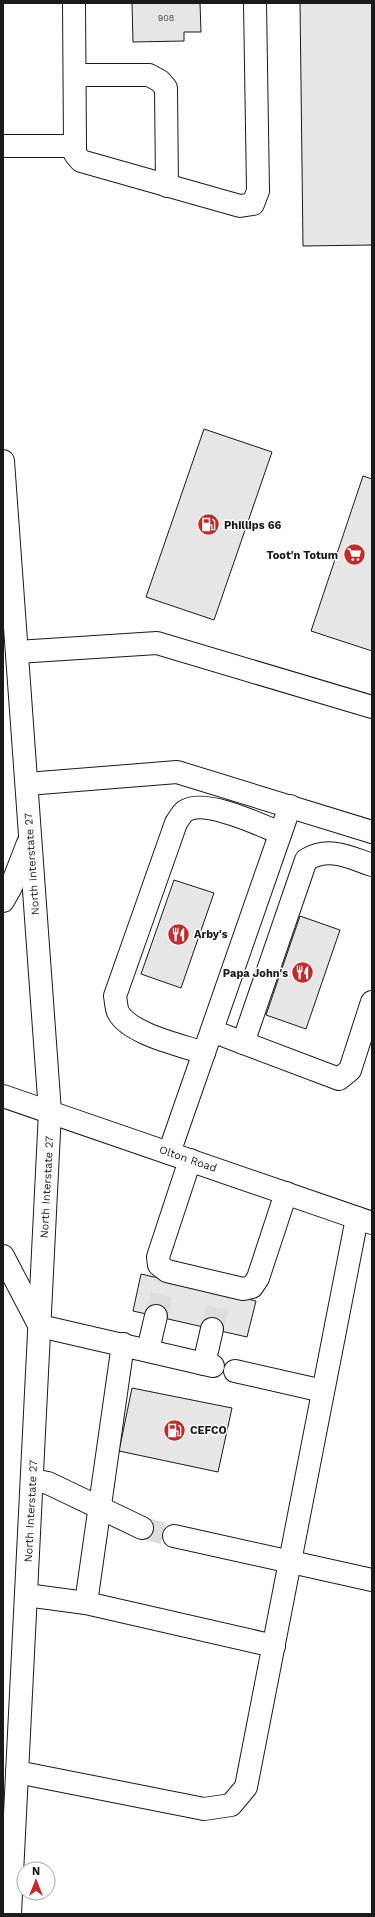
<svg xmlns="http://www.w3.org/2000/svg" width="375" height="1917" viewBox="0 0 375 1917" font-family="'Work Sans',sans-serif">
<rect width="100%" height="100%" fill="#fff"/>
<g fill="#e6e6e6" stroke="#1a1a1a">
<path d="M132 3H200L201 32H184V41L133 42Z"/>
<path d="M300 3H372V245L303 246Z"/>
<path d="M204 429 272 452 214 620 146 597Z"/>
<path d="M363 476 372 479V651L311 631Z"/>
<path d="M174 880 214 893 181 988 141 974Z"/>
<path d="M300 916 340 930 306 1029 266 1015Z"/>
<path d="M141 1274 256 1301 247 1337 133 1311Z"/>
<path d="M132 1388 232 1408 218 1472 119 1451Z"/>
</g>
<g fill="none" stroke-linecap="round" stroke-linejoin="round">
<g stroke="#ddd" stroke-width="22" stroke-dasharray="22 11" stroke-linecap="butt">
<path d="M156 1316 165 1280"/>
<path d="M212 1329 221 1294"/>
<path d="M142 1528 174 1536"/>
</g>
<defs>
<g id="minor">
<path d="M75 75H149L160 81 166 88 167 186"/>
<path d="M3 146H75L74 3"/>
<path d="M75 146V154L81 161 240 206 253 204 258 191 255 3"/>
<path d="M17 652 157 643 372 707"/>
<path d="M27 784 177 772 372 832"/>
<path d="M212 1031 339 1079 350 1070 372 1002"/>
<path d="M243 1043 306 860C329 846 349 857 372 865"/>
<path d="M204 1053C181 1045 129 1034 118 1012 116 1007 116 1001 115 996L176 823C178 820 182 813 185 811 205 798 260 825 280 833"/>
<path d="M169 1153 290 806"/>
<path d="M190 1160 158 1257 159 1265 167 1271 243 1289 252 1287 258 1278 286 1193"/>
<path d="M40 1326 213 1366"/>
<path d="M148 1350 156 1316"/>
<path d="M204 1364 212 1329"/>
<path d="M235 1371 323 1391"/>
<path d="M32 1480 48 1483 142 1528"/>
<path d="M174 1536 372 1580"/>
<path d="M26 1595 86 1603 123 1344"/>
<path d="M86 1603 274 1646"/>
<path d="M17 1772 204 1809 231 1805 246 1787 357 1218"/>
</g>
<g id="major">
<path d="M3 461 50 1112 10 1914"/>
<path d="M3 901 11 887 28 843"/>
<path d="M3 1096 372 1223"/>
<path d="M3 1256 39 1325"/>
</g>
</defs>
<use href="#minor" stroke="#1a1a1a" stroke-width="24"/>
<use href="#major" stroke="#1a1a1a" stroke-width="24"/>
<use href="#minor" stroke="#fff" stroke-width="22"/>
<use href="#major" stroke="#fff" stroke-width="22"/>
</g>
<defs>
<symbol id="fuel-disc" viewBox="-11 -11 22 22"><circle r="9.5" fill="#c62828" stroke="#fff"/><path d="M-5.5-6h7V0h2V4h1.3V-2.5L3-4.5l.8-.8L6-3V5H2.5V1h-1V6h-7ZM-4.2-4.7v3.2H.2V-4.7Z" fill="#fff"/></symbol>
<symbol id="supermarket-disc" viewBox="-11 -11 22 22"><circle r="9.5" fill="#c62828" stroke="#fff"/><path d="M-6-5.5h2.5l.6 2H6L4.5 2H-2.5L-4.4-4H-6ZM-1.5 3.2a1.3 1.3 0 1 0 .1 0ZM3 3.2a1.3 1.3 0 1 0 .1 0Z" fill="#fff"/></symbol>
<symbol id="restaurant-disc" viewBox="-11 -11 22 22"><circle r="9.5" fill="#c62828" stroke="#fff"/><path d="M-5-6h1v4h1v-4h1v4h1v-4h1v5L-1.5 .5V6h-2V.5L-5-1ZM5-6V6H3V1.5H1.5Q1.5-4 5-6Z" fill="#fff"/></symbol>
</defs>
<g fill-rule="evenodd">
<use href="#fuel-disc" x="196" y="512" width="25" height="25"/>
<use href="#supermarket-disc" x="342" y="542" width="25" height="25"/>
<use href="#restaurant-disc" x="166" y="922" width="25" height="25"/>
<use href="#restaurant-disc" x="290" y="960" width="25" height="25"/>
<use href="#fuel-disc" x="162" y="1418" width="25" height="25"/>
</g>
<g text-anchor="middle" dominant-baseline="central" stroke-width="3" stroke-linejoin="round" paint-order="stroke">
<g font-size="9" fill="#4d4d4d">
<text x="166" y="18">908</text>
</g>
<g font-size="11" font-weight="bold" fill="#1a1a1a" stroke="#fff" text-anchor="start">
<text x="224" y="525">Phillips 66</text>
<text x="338" y="555" text-anchor="end">Toot'n Totum</text>
<text x="194" y="934">Arby's</text>
<text x="288" y="973" text-anchor="end">Papa John's</text>
<text x="190" y="1430">CEFCO</text>
</g>
<g font-size="11" fill="#1a1a1a" stroke="#fff">
<text transform="translate(32 864) rotate(-94)">North Interstate 27</text>
<text transform="translate(188 1159) rotate(19)">Olton Road</text>
<text transform="translate(47 1187) rotate(-87)">North Interstate 27</text>
<text transform="translate(31 1511) rotate(-87)">North Interstate 27</text>
</g>
</g>
<rect width="375" height="1917" fill="none" stroke="#1a1a1a" stroke-width="8"/>
<g transform="translate(36 1881)"><circle r="19" fill="#ffffff" stroke="#a3a3a3"/>
<path d="M0-3L7 15L0 10L-7 15Z" fill="#c62828"/>
<text y="-6" font-size="11" font-weight="bold" text-anchor="middle" fill="#1a1a1a">N</text>
</g>
</svg>
